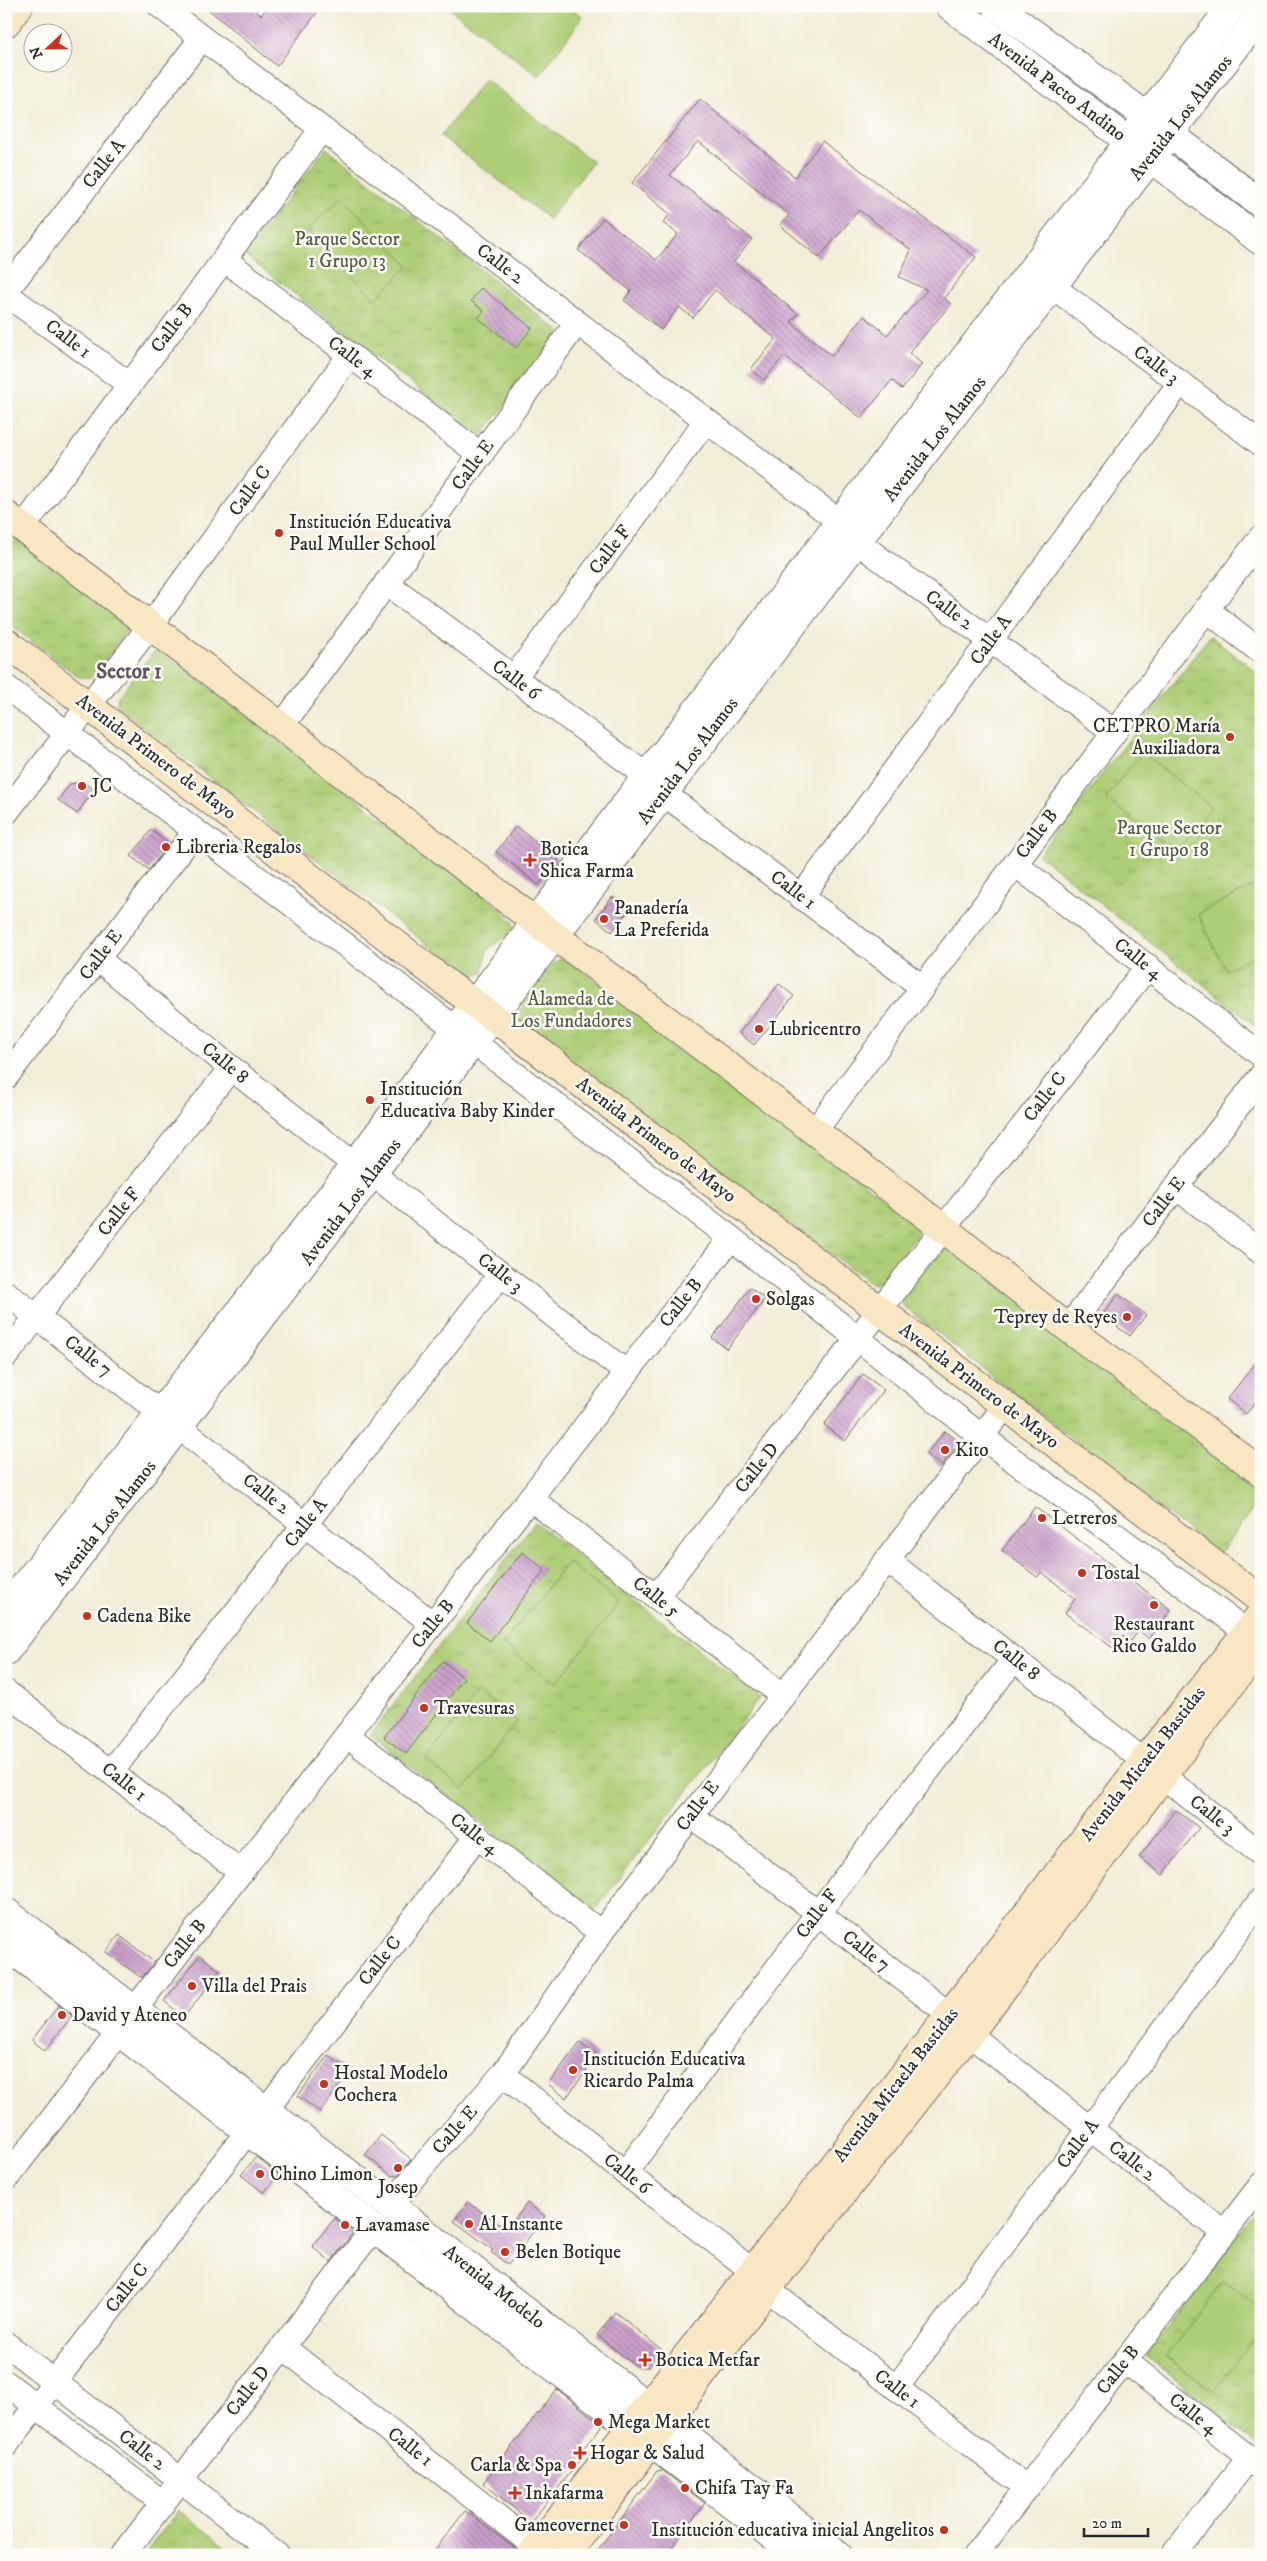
<svg xmlns="http://www.w3.org/2000/svg" width="1267" height="2561" viewBox="0 0 1267 2561" font-family="'IM FELL DW Pica',serif">
<defs>
<pattern id="park-tufts" width="24" height="20" patternUnits="userSpaceOnUse" patternTransform="scale(1.25)"><rect width="24" height="20" fill="#adce76"/><path d="M3 7l-1-3M5 7V3M7 7l1-3M15 17l-1-3M17 17v-4M19 17l1-3" fill="none" stroke="#95b166"/></pattern>
<pattern id="building-back-hatch" width="6" height="6" patternUnits="userSpaceOnUse" patternTransform="scale(1.25)"><rect width="6" height="6" fill="#ca9fcb"/><path d="M-1 5l2 2M0 0l6 6M5-1l2 2" fill="none" stroke="#a482a5"/></pattern>
</defs>
<rect width="100%" height="100%" fill="#fdfcf7"/>
<filter id="ink" filterUnits="userSpaceOnUse"><feTurbulence type="fractalNoise" baseFrequency=".02" numOctaves="2"/><feDisplacementMap in="SourceGraphic" scale="10" xChannelSelector="R" yChannelSelector="G"/><feConvolveMatrix kernelMatrix="1 2 1 2 8 2 1 2 1" color-interpolation-filters="sRGB"/></filter>
<filter id="wash" filterUnits="userSpaceOnUse"><feTurbulence type="fractalNoise" baseFrequency=".0096" numOctaves="4" result="noise"/><feDisplacementMap in="SourceGraphic" scale="20" xChannelSelector="R" yChannelSelector="G"/><feGaussianBlur stdDeviation="1.12" result="paint"/><feColorMatrix in="noise" values="0 0 0 0 0 0 0 0 0 0 0 0 0 0 0 0 0 1.4 0 .05"/><feComposite in="paint" operator="in"/></filter>
<g filter="url(#wash)">
<rect width="100%" height="100%" fill="#f2edd7"/>
<g fill="url(#park-tufts)" stroke="#6c7c50">
<path d="M326 148 560 332 481 437 244 255Z"/>
<path d="M6 525 130 622 129 629 90 678 79 677 6 622Z"/>
<path d="M1210 636 1261 675V1030L1039 855Z"/>
<path d="M157 648 498 906 513 922V931L488 949 482 973C467 982 460 970 449 961L120 709 117 703 118 697Z"/>
<path d="M560 959H567L920 1226 915 1238 882 1281 873 1284 868 1281 529 1030C525 1025 519 1020 520 1013 522 999 548 966 560 959Z"/>
<path d="M944 1244 1261 1484V1498L1219 1555 902 1305V1295Z"/>
<path d="M535 1522 760 1698 594 1911 370 1735Z"/>
<path d="M1261 2203V2448L1146 2356Z"/>
<path d="M178 2510 236 2555H144Z"/>
</g>
<g fill="#adce76" stroke="#6c7c50">
<path d="M446 6H568L583 17 539 76Z"/>
<path d="M485 79 593 162 549 219 441 136Z"/>
<path d="M342 197 409 266 375 299 308 229Z"/>
<path d="M1142 752 1211 807 1175 853 1106 798Z"/>
<path d="M1261 882V952L1226 970 1198 914Z"/>
<path d="M568 1562 619 1603 555 1684 503 1644Z"/>
<path d="M478 1692 517 1721 464 1790 426 1761Z"/>
<path d="M1223 2281 1261 2309V2330L1213 2392 1166 2356Z"/>
</g>
<g id="blocks">
<g fill="url(#building-back-hatch)" fill-rule="evenodd">
<path d="M204 6H250L261 15 268 6H322L277 66Z"/>
<path d="M700 99 795 177 822 141 976 257 944 298 951 304 909 353 922 364 902 389 892 380 861 418 784 356 764 380 751 369 776 339 715 290 693 318 679 307 661 330 624 300 631 291 578 250 603 218 656 260 678 234 663 223 670 214 632 183ZM698 141 789 215 780 225 819 258 859 210 911 250 899 277 927 290 887 335 864 316 832 356 791 322 798 314 734 262 752 239 670 175Z"/>
<path d="M481 288 532 328 516 348 478 318 484 311 471 301Z"/>
<path d="M83 782 94 790 77 814 58 800 70 784Z"/>
<path d="M516 826 559 859 539 885 496 852Z"/>
<path d="M151 830 169 844 149 870 131 856Z"/>
<path d="M612 897 629 910 612 932 596 919Z"/>
<path d="M779 984 794 996 754 1045 739 1033Z"/>
<path d="M750 1288 765 1299 727 1349 712 1338Z"/>
<path d="M1118 1294 1146 1315 1130 1336 1102 1316Z"/>
<path d="M1261 1356V1396L1246 1414 1227 1399Z"/>
<path d="M863 1374 884 1390 845 1441 824 1425Z"/>
<path d="M945 1431 960 1442 941 1466 926 1454Z"/>
<path d="M1035 1507 1171 1610 1149 1639 1139 1630 1131 1641 1123 1635 1113 1648 1065 1613 1075 1599 1042 1572 1037 1577 1002 1550Z"/>
<path d="M522 1552 545 1570 490 1641 467 1623Z"/>
<path d="M443 1661 464 1678 406 1754 384 1737Z"/>
<path d="M1176 1810 1199 1828 1163 1875 1139 1857Z"/>
<path d="M119 1935 154 1962 143 1977H140L106 1952Z"/>
<path d="M200 1955 220 1971 184 2017 164 2001Z"/>
<path d="M59 2005 72 2016 45 2051 32 2040Z"/>
<path d="M580 2042 598 2055 566 2098 548 2084Z"/>
<path d="M328 2055 350 2071 320 2112 298 2096Z"/>
<path d="M381 2135 411 2159 398 2175 392 2176 365 2155Z"/>
<path d="M256 2157 278 2174 264 2193 241 2175Z"/>
<path d="M468 2202 507 2230 527 2203 545 2216 508 2265 491 2252 493 2250 454 2221Z"/>
<path d="M335 2218 353 2232 331 2262 312 2246Z"/>
<path d="M615 2312 662 2350 649 2367 636 2366 597 2335Z"/>
<path d="M557 2389 602 2425 582 2450 586 2453 531 2522 483 2483Z"/>
<path d="M662 2470 705 2503 666 2555H594L657 2471Z"/>
<path d="M465 2511 517 2550 516 2555H431Z"/>
</g>
</g>
</g>
<g filter="url(#ink)">
<use href="#blocks" fill-opacity="0" stroke="#716f67" stroke-width="1"/>
<g fill="none" stroke-linecap="round" stroke-linejoin="round">
<defs>
<g id="minor">
<path d="M160 6 840 522"/>
<path d="M224 259 481 455"/>
<path d="M1052 286 1261 444"/>
<path d="M6 291 202 38"/>
<path d="M6 294 130 385"/>
<path d="M23 527 322 129"/>
<path d="M856 541 1114 732"/>
<path d="M386 583 647 776"/>
<path d="M1206 609 1261 652"/>
<path d="M514 678 706 421"/>
<path d="M6 687 731 1238 982 1437 1261 1642"/>
<path d="M281 727 577 323"/>
<path d="M663 793 922 987"/>
<path d="M6 813 150 626 350 355"/>
<path d="M1015 864 1261 1055"/>
<path d="M801 897 1180 383"/>
<path d="M98 959 231 1068 355 1165"/>
<path d="M6 1077 195 832"/>
<path d="M814 1132 1261 537"/>
<path d="M373 1174 627 1373"/>
<path d="M1176 1187 1261 1252"/>
<path d="M6 1293 433 1624"/>
<path d="M1068 1328 1261 1076"/>
<path d="M6 1356 231 1068"/>
<path d="M530 1498 783 1696"/>
<path d="M887 1560 1144 1761"/>
<path d="M656 1597 1148 966"/>
<path d="M6 1692 241 1872"/>
<path d="M347 1735 601 1933"/>
<path d="M111 1772 501 1274"/>
<path d="M1163 1776 1261 1854"/>
<path d="M691 1815 950 2015 969 2034 1224 2233"/>
<path d="M135 2009 731 1238"/>
<path d="M503 2074 625 2173 753 2271"/>
<path d="M265 2111 477 1836"/>
<path d="M625 2173 818 1913 1014 1659"/>
<path d="M6 2179 119 2032"/>
<path d="M391 2206 416 2174 503 2074 601 1933 1005 1406"/>
<path d="M767 2289 1027 2488"/>
<path d="M6 2344 277 2555"/>
<path d="M283 2347 537 2548"/>
<path d="M1125 2361 1261 2467"/>
<path d="M6 2383 163 2503"/>
<path d="M896 2388 1261 1900"/>
<path d="M6 2445 248 2131"/>
<path d="M123 2555 374 2228"/>
<path d="M975 2555 1261 2185"/>
<path d="M1173 2555 1249 2458"/>
</g>
<g id="tertiary">
<path d="M950 6 1261 241"/>
<path d="M996 6 1148 117 1261 204"/>
<path d="M6 1609 355 1165 536 922 1232 6"/>
<path d="M6 1651 1261 14"/>
<path d="M6 1912 391 2206 838 2555"/>
<path d="M6 1945 798 2555"/>
</g>
<g id="secondary">
<path d="M6 23 19 6"/>
<path d="M6 515 511 903 943 1228 1068 1328 1261 1472"/>
<path d="M6 642 449 985 515 1033 1261 1600"/>
<path d="M531 2555 753 2271 1144 1761 1261 1614"/>
<path d="M566 2555 767 2289 969 2034 1261 1645"/>
</g>
</defs>
<use href="#minor" stroke="#716f67" stroke-width="26"/>
<use href="#tertiary" stroke="#716f67" stroke-width="30"/>
<use href="#secondary" stroke="#716f67" stroke-width="30"/>
<use href="#minor" stroke="#fff" stroke-width="24"/>
<use href="#tertiary" stroke="#fff" stroke-width="28"/>
<use href="#secondary" stroke="#f9e7c3" stroke-width="28"/>
</g>
</g>
<g fill="#c8321e" stroke="#fdfcf7" stroke-width="2">
<circle cx="279" cy="533" r="5"/>
<circle cx="1230" cy="737" r="5"/>
<circle cx="82" cy="786" r="5"/>
<circle cx="166" cy="847" r="5"/>
<path d="M527.5 852.5h5v5h5v5h-5v5h-5v-5h-5v-5h5z"/>
<circle cx="604" cy="919" r="5"/>
<circle cx="759" cy="1029" r="5"/>
<circle cx="370" cy="1100" r="5"/>
<circle cx="756" cy="1299" r="5"/>
<circle cx="1127" cy="1317" r="5"/>
<circle cx="945" cy="1450" r="5"/>
<circle cx="1042" cy="1518" r="5"/>
<circle cx="1082" cy="1573" r="5"/>
<circle cx="1154" cy="1605" r="5"/>
<circle cx="87" cy="1616" r="5"/>
<circle cx="424" cy="1708" r="5"/>
<circle cx="192" cy="1986" r="5"/>
<circle cx="62" cy="2015" r="5"/>
<circle cx="573" cy="2070" r="5"/>
<circle cx="324" cy="2084" r="5"/>
<circle cx="398" cy="2168" r="5"/>
<circle cx="260" cy="2174" r="5"/>
<circle cx="469" cy="2224" r="5"/>
<circle cx="345" cy="2225" r="5"/>
<circle cx="505" cy="2252" r="5"/>
<path d="M642.5 2352.5h5v5h5v5h-5v5h-5v-5h-5v-5h5z"/>
<circle cx="598" cy="2422" r="5"/>
<path d="M577.5 2445.5h5v5h5v5h-5v5h-5v-5h-5v-5h5z"/>
<circle cx="572" cy="2465" r="5"/>
<circle cx="685" cy="2488" r="5"/>
<path d="M512.5 2485.5h5v5h5v5h-5v5h-5v-5h-5v-5h5z"/>
<circle cx="624" cy="2525" r="5"/>
<circle cx="944" cy="2530" r="5"/>
</g>
<g text-anchor="middle" dominant-baseline="central" stroke-width="5" stroke-linejoin="round" paint-order="stroke">
<g font-size="19" fill="#2b2b2b" stroke="#fdfcf7">
<text transform="translate(1057 87) rotate(37)">Avenida Pacto Andino</text>
<text transform="translate(1181 118) rotate(-52)">Avenida Los Alamos</text>
<text transform="translate(104 164) rotate(-52)">Calle A</text>
<text transform="translate(500 264) rotate(37)">Calle 2</text>
<text transform="translate(172 328) rotate(-53)">Calle B</text>
<text transform="translate(68 339) rotate(37)">Calle 1</text>
<text transform="translate(352 357) rotate(37)">Calle 4</text>
<text transform="translate(1156 365) rotate(37)">Calle 3</text>
<text transform="translate(935 439) rotate(-52)">Avenida Los Alamos</text>
<text transform="translate(473 465) rotate(-54)">Calle E</text>
<text transform="translate(250 491) rotate(-54)">Calle C</text>
<text transform="translate(610 550) rotate(-53)">Calle F</text>
<text transform="translate(949 610) rotate(36)">Calle 2</text>
<text transform="translate(991 640) rotate(-54)">Calle A</text>
<text transform="translate(516 680) rotate(36)">Calle 6</text>
<text transform="translate(156 757) rotate(37)">Avenida Primero de Mayo</text>
<text transform="translate(688 761) rotate(-53)">Avenida Los Alamos</text>
<text transform="translate(1037 834) rotate(-53)">Calle B</text>
<text transform="translate(793 890) rotate(37)">Calle 1</text>
<text transform="translate(101 955) rotate(-53)">Calle E</text>
<text transform="translate(1138 959) rotate(38)">Calle 4</text>
<text transform="translate(225 1063) rotate(39)">Calle 8</text>
<text transform="translate(1045 1097) rotate(-52)">Calle C</text>
<text transform="translate(656 1140) rotate(37)">Avenida Primero de Mayo</text>
<text transform="translate(351 1202) rotate(-53)">Avenida Los Alamos</text>
<text transform="translate(1164 1202) rotate(-53)">Calle E</text>
<text transform="translate(119 1212) rotate(-52)">Calle F</text>
<text transform="translate(500 1273) rotate(38)">Calle 3</text>
<text transform="translate(681 1303) rotate(-52)">Calle B</text>
<text transform="translate(88 1356) rotate(38)">Calle 7</text>
<text transform="translate(979 1386) rotate(37)">Avenida Primero de Mayo</text>
<text transform="translate(757 1468) rotate(-52)">Calle D</text>
<text transform="translate(266 1494) rotate(38)">Calle 2</text>
<text transform="translate(105 1523) rotate(-52)">Avenida Los Alamos</text>
<text transform="translate(306 1523) rotate(-52)">Calle A</text>
<text transform="translate(656 1597) rotate(38)">Calle 5</text>
<text transform="translate(433 1624) rotate(-52)">Calle B</text>
<text transform="translate(1016 1660) rotate(38)">Calle 8</text>
<text transform="translate(1143 1764) rotate(-52)">Avenida Micaela Bastidas</text>
<text transform="translate(124 1782) rotate(38)">Calle 1</text>
<text transform="translate(698 1806) rotate(-53)">Calle E</text>
<text transform="translate(1212 1815) rotate(38)">Calle 3</text>
<text transform="translate(474 1834) rotate(38)">Calle 4</text>
<text transform="translate(817 1914) rotate(-53)">Calle F</text>
<text transform="translate(185 1944) rotate(-52)">Calle B</text>
<text transform="translate(866 1951) rotate(38)">Calle 7</text>
<text transform="translate(380 1961) rotate(-52)">Calle C</text>
<text transform="translate(896 2085) rotate(-52)">Avenida Micaela Bastidas</text>
<text transform="translate(455 2130) rotate(-49)">Calle E</text>
<text transform="translate(1078 2144) rotate(-53)">Calle A</text>
<text transform="translate(1132 2161) rotate(38)">Calle 2</text>
<text transform="translate(627 2174) rotate(38)">Calle 6</text>
<text transform="translate(494 2287) rotate(38)">Avenida Modelo</text>
<text transform="translate(127 2288) rotate(-52)">Calle C</text>
<text transform="translate(1118 2370) rotate(-52)">Calle B</text>
<text transform="translate(897 2389) rotate(37)">Calle 1</text>
<text transform="translate(248 2391) rotate(-52)">Calle D</text>
<text transform="translate(1193 2414) rotate(38)">Calle 4</text>
<text transform="translate(410 2447) rotate(38)">Calle 1</text>
<text transform="translate(142 2450) rotate(38)">Calle 2</text>
</g>
<g font-size="19" fill="#525c42" stroke="#fdfcf7">
<text x="347" y="239">Parque Sector<tspan x="347" dy="22">1 Grupo 13</tspan></text>
<text x="1169" y="828">Parque Sector<tspan x="1169" dy="22">1 Grupo 18</tspan></text>
<text x="571" y="999">Alameda de<tspan x="571" dy="22">Los Fundadores</tspan></text>
</g>
<g font-size="19" fill="#2b2b2b" stroke="#fdfcf7" text-anchor="start">
<text x="289" y="522">Institución Educativa<tspan x="289" dy="22">Paul Muller School</tspan></text>
<text x="1220" y="726" text-anchor="end">CETPRO María<tspan x="1220" dy="22">Auxiliadora</tspan></text>
<text x="92" y="786">JC</text>
<text x="176" y="847">Libreria Regalos</text>
<text x="540" y="849">Botica<tspan x="540" dy="22">Shica Farma</tspan></text>
<text x="614" y="908">Panadería<tspan x="614" dy="22">La Preferida</tspan></text>
<text x="769" y="1029">Lubricentro</text>
<text x="380" y="1089">Institución<tspan x="380" dy="22">Educativa Baby Kinder</tspan></text>
<text x="766" y="1299">Solgas</text>
<text x="1117" y="1317" text-anchor="end">Teprey de Reyes</text>
<text x="955" y="1450">Kito</text>
<text x="1052" y="1518">Letreros</text>
<text x="1092" y="1573">Tostal</text>
<text x="97" y="1616">Cadena Bike</text>
<text x="1154" y="1624" text-anchor="middle">Restaurant<tspan x="1154" dy="22">Rico Galdo</tspan></text>
<text x="434" y="1708">Travesuras</text>
<text x="202" y="1986">Villa del Prais</text>
<text x="72" y="2015">David y Ateneo</text>
<text x="583" y="2059">Institución Educativa<tspan x="583" dy="22">Ricardo Palma</tspan></text>
<text x="334" y="2073">Hostal Modelo<tspan x="334" dy="22">Cochera</tspan></text>
<text x="270" y="2174">Chino Limon</text>
<text x="398" y="2187" text-anchor="middle">Josep</text>
<text x="479" y="2224">Al Instante</text>
<text x="355" y="2225">Lavamase</text>
<text x="515" y="2252">Belen Botique</text>
<text x="655" y="2360">Botica Metfar</text>
<text x="608" y="2422">Mega Market</text>
<text x="590" y="2453">Hogar &amp; Salud</text>
<text x="562" y="2465" text-anchor="end">Carla &amp; Spa</text>
<text x="695" y="2488">Chifa Tay Fa</text>
<text x="525" y="2493">Inkafarma</text>
<text x="614" y="2525" text-anchor="end">Gameovernet</text>
<text x="934" y="2530" text-anchor="end">Institución educativa inicial Angelitos</text>
</g>
<g font-size="21" font-weight="bold" fill="#635463" stroke="#fdfcf7">
<text x="129" y="672">Sector 1</text>
</g>
</g>
<rect width="1267" height="2561" fill="none" stroke="#fdfcf7" stroke-width="25"/>
<g transform="translate(48 48) rotate(248)"><circle r="24" fill="#fdfcf7" stroke="#a9a8a5"/>
<path d="M0-4L9 19L0 12L-9 19Z" fill="#c8321e"/>
<text y="-8" font-size="14" font-weight="bold" text-anchor="middle" fill="#2b2b2b">N</text>
</g>
<path d="M1084 2528v8h64v-8" fill="none" stroke="#2b2b2b" stroke-width="2.5"/>
<text x="1092" y="2528" font-size="15" fill="#2b2b2b" stroke="#fdfcf7" stroke-width="4" paint-order="stroke">20 m</text>
</svg>
